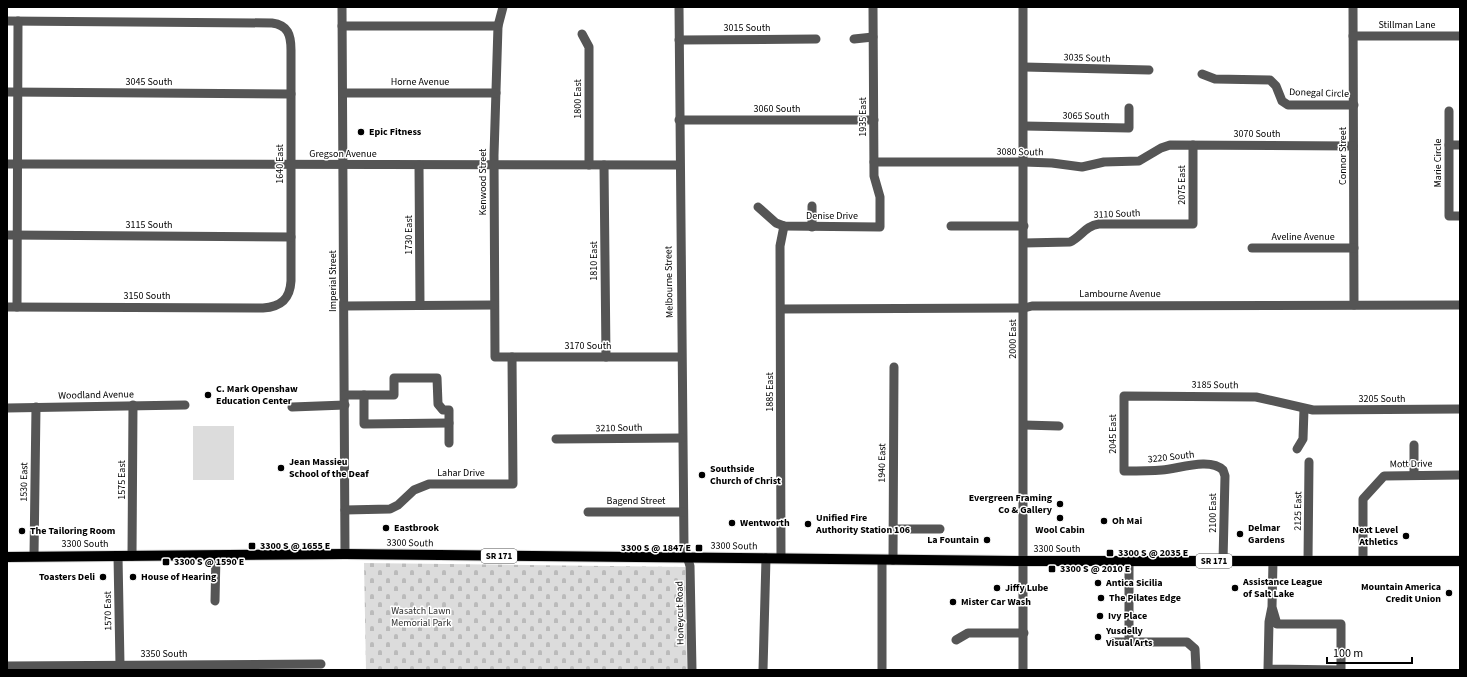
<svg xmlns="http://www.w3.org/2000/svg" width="1467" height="677" viewBox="0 0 1467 677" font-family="'Source Sans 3',sans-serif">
<defs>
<pattern id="cemetery-stones" width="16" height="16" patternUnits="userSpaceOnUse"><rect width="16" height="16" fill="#dcdcdc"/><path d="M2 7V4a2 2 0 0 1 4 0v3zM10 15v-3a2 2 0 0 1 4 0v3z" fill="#bbb"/></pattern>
</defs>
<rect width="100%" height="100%" fill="#fff"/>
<path fill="url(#cemetery-stones)" d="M364 563 685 567 687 670H366Z"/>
<rect fill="#dcdcdc" x="193" y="426" width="41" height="54"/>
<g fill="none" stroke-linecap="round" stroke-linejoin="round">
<defs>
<path id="major" d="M7 557 345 554 1016 561H1460"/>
</defs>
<use href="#major" stroke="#dbdbdb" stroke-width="12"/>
<g stroke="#555" stroke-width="9">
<path d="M342 7 345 554"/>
<path d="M503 7 498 26 494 155 495 357H681"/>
<path d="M679 7 684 547 690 566 692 670"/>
<path d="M1353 7 1354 305"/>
<path d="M7 21 272 23C288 25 291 35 291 50V281C290 299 281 307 263 308L7 307"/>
<path d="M342 26H498"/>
<path d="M582 34 589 47V165"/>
<path d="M1353 36H1460"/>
<path d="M854 39 873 37"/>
<path d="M679 40 816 39"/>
<path d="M1024 67 1149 70"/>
<path d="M1202 74 1215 79 1270 80 1276 86 1282 101 1288 105H1354"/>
<path d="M7 92 291 94"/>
<path d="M343 93H496"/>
<path d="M1449 111V216H1460"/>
<path d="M679 120H874"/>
<path d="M1024 126 1129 128V108"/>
<path d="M1449 145H1460"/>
<path d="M874 162H1024L1052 163 1082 167 1104 162 1139 161 1161 148 1170 145 1353 146"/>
<path d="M7 164 679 165"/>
<path d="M419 165 420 305"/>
<path d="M604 165 606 357"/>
<path d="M812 206V227"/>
<path d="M758 207 776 223 784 226 880 227V197L874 176 873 7"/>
<path d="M951 226H1024"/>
<path d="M7 235 291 237"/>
<path d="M1024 243 1070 242C1082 236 1085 226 1099 224H1193V145"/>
<path d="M1252 248H1354"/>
<path d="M344 306 494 305"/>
<path d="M17 307 18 21"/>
<path d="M781 309 1024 308 1032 306 1460 305"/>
<path d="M345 395H394V378H437L438 404 443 410H449V443"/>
<path d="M364 395V424L449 423"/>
<path d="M292 407 345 405"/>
<path d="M7 408 185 405"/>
<path d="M1024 425 1059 426"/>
<path d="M556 439 682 438"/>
<path d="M1414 445V475"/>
<path d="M1297 449 1303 439 1304 409"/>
<path d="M345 510 390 509 398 505 414 490 429 484H513L512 357"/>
<path d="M588 512H683"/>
<path d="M893 529H940"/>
<path d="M34 556 36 407"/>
<path d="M118 556 120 665"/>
<path d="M132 556 133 405"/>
<path d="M781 558 780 246 784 226"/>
<path d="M882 560V670"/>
<path d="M893 560 894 367"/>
<path d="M1223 561 1225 476 1223 470C1210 457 1178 469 1162 470 1150 471 1137 471 1124 471V396L1256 397 1313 410 1460 409"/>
<path d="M1308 561 1309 462"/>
<path d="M1363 561V499L1384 476 1460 475"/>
<path d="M215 601 216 555"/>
<path d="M1272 607 1277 624H1341V670L1268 669 1269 622 1272 607 1273 561"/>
<path d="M956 640 968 633H1024"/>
<path d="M1113 642H1187L1195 649 1196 670"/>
<path d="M1129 642V561"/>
<path d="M7 666 321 664"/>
<path d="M763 670 766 558"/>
<path d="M1023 670V7"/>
</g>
<use href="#major" stroke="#000" stroke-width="10"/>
</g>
<g fill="#000" stroke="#fff" stroke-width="1.5">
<circle cx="361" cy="132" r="4"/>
<circle cx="208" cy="395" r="4"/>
<circle cx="281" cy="468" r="4"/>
<circle cx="702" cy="475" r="4"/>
<circle cx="1060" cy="504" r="4"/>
<circle cx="1060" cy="518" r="4"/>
<circle cx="1104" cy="521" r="4"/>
<circle cx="732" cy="523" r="4"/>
<circle cx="808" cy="524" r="4"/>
<circle cx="386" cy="528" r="4"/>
<circle cx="22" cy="531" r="4"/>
<circle cx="1240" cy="534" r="4"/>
<circle cx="1406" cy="536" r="4"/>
<circle cx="987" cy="540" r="4"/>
<rect x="248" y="542" width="8" height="8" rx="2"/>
<rect x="695" y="544" width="8" height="8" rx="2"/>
<rect x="1106" y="549" width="8" height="8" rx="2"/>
<rect x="162" y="558" width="8" height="8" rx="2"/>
<rect x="1048" y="565" width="8" height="8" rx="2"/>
<circle cx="103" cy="577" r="4"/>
<circle cx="133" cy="577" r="4"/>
<circle cx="1098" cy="583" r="4"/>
<circle cx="997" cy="588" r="4"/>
<circle cx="1235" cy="588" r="4"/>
<circle cx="1449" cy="593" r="4"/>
<circle cx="1101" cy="598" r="4"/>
<circle cx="953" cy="602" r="4"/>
<circle cx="1100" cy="616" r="4"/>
<circle cx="1098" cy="637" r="4"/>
</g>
<g text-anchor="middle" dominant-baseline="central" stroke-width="3" stroke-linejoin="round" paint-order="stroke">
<g fill="#fff" stroke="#4c4c4c" stroke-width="1">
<rect x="481" y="549" width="36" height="14" rx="3"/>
<rect x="1196" y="554" width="36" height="14" rx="3"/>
</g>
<g font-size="9" font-weight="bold" fill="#000">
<text x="499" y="556">SR 171</text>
<text x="1214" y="561">SR 171</text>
</g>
<g font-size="10" fill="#000" stroke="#fff">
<text x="1407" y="25">Stillman Lane</text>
<text x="747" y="28">3015 South</text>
<text transform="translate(1087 58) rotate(2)">3035 South</text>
<text x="149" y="82">3045 South</text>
<text x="420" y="82">Horne Avenue</text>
<text transform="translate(1319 93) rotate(2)">Donegal Circle</text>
<text transform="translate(578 99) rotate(-90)">1800 East</text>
<text x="777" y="109">3060 South</text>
<text transform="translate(1086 116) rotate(1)">3065 South</text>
<text transform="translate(863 117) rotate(-90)">1935 East</text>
<text x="1257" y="134">3070 South</text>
<text transform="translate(1020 152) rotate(1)">3080 South</text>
<text x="343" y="154">Gregson Avenue</text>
<text transform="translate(1343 156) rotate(-90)">Connor Street</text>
<text transform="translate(1438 163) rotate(-90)">Marie Circle</text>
<text transform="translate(280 164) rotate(-90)">1640 East</text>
<text transform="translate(483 182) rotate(-90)">Kenwood Street</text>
<text transform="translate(1182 185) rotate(-90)">2075 East</text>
<text transform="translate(1117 214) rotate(-2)">3110 South</text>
<text x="832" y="216">Denise Drive</text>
<text x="149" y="225">3115 South</text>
<text transform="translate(409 235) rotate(-90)">1730 East</text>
<text x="1303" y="237">Aveline Avenue</text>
<text transform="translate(594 261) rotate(-90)">1810 East</text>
<text transform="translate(333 281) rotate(-90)">Imperial Street</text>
<text transform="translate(669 282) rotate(-91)">Melbourne Street</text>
<text x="1120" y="294">Lambourne Avenue</text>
<text x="147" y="296">3150 South</text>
<text transform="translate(1013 339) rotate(-90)">2000 East</text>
<text x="588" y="346">3170 South</text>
<text transform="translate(1215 385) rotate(1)">3185 South</text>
<text transform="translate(770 392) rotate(-90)">1885 East</text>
<text transform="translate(96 395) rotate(-1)">Woodland Avenue</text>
<text x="1382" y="399">3205 South</text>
<text transform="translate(619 428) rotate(-1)">3210 South</text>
<text transform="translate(1113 434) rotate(-90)">2045 East</text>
<text transform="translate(1171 457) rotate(-6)">3220 South</text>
<text transform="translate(882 463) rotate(-89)">1940 East</text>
<text transform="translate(1411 464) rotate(-1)">Mott Drive</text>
<text x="461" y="473">Lahar Drive</text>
<text transform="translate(122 480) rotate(-90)">1575 East</text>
<text transform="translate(24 482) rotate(-89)">1530 East</text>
<text x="636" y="501">Bagend Street</text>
<text transform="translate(1298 511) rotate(-89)">2125 East</text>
<text transform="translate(1213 513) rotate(-90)">2100 East</text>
<text transform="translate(410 543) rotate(1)">3300 South</text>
<text x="85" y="544">3300 South</text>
<text transform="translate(734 546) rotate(1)">3300 South</text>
<text x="1057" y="549">3300 South</text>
<text transform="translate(108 611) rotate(-91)">1570 East</text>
<text transform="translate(680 613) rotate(-91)">Honeycut Road</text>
<text x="164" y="654">3350 South</text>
</g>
<g font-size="10" font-weight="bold" fill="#000" stroke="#fff" text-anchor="start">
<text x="369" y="132">Epic Fitness</text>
<text x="216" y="389">C. Mark Openshaw<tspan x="216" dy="12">Education Center</tspan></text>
<text x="289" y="462">Jean Massieu<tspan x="289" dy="12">School of the Deaf</tspan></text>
<text x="710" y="469">Southside<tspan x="710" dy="12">Church of Christ</tspan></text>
<text x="1052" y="498" text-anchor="end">Evergreen Framing<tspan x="1052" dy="12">Co &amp; Gallery</tspan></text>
<text x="816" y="518">Unified Fire<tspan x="816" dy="12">Authority Station 106</tspan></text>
<text x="1112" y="521">Oh Mai</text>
<text x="740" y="523">Wentworth</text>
<text x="394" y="528">Eastbrook</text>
<text x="1248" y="528">Delmar<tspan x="1248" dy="12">Gardens</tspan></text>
<text x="1060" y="530" text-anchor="middle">Wool Cabin</text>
<text x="1398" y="530" text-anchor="end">Next Level<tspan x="1398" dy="12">Athletics</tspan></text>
<text x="30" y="531">The Tailoring Room</text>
<text x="979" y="540" text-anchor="end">La Fountain</text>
<text x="260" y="546">3300 S @ 1655 E</text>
<text x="691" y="548" text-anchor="end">3300 S @ 1847 E</text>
<text x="1118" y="553">3300 S @ 2035 E</text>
<text x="174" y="562">3300 S @ 1590 E</text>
<text x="1060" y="569">3300 S @ 2010 E</text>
<text x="95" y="577" text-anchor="end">Toasters Deli</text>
<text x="141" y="577">House of Hearing</text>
<text x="1243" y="582">Assistance League<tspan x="1243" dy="12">of Salt Lake</tspan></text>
<text x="1106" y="583">Antica Sicilia</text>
<text x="1441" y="587" text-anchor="end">Mountain America<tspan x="1441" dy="12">Credit Union</tspan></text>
<text x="1005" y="588">Jiffy Lube</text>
<text x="1109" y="598">The Pilates Edge</text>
<text x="961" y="602">Mister Car Wash</text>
<text x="1108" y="616">Ivy Place</text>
<text x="1106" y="631">Yusdelly<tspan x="1106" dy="12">Visual Arts</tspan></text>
</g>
<g font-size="10" fill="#333" stroke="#fff">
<text x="421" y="611">Wasatch Lawn<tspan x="421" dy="12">Memorial Park</tspan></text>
</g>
</g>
<rect width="1467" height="677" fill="none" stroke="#000000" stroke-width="16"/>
<path d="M1327 657v6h85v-6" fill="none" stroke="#000000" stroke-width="2"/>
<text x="1333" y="657" font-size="12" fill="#000000" stroke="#ffffff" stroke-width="3" paint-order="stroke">100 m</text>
</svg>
